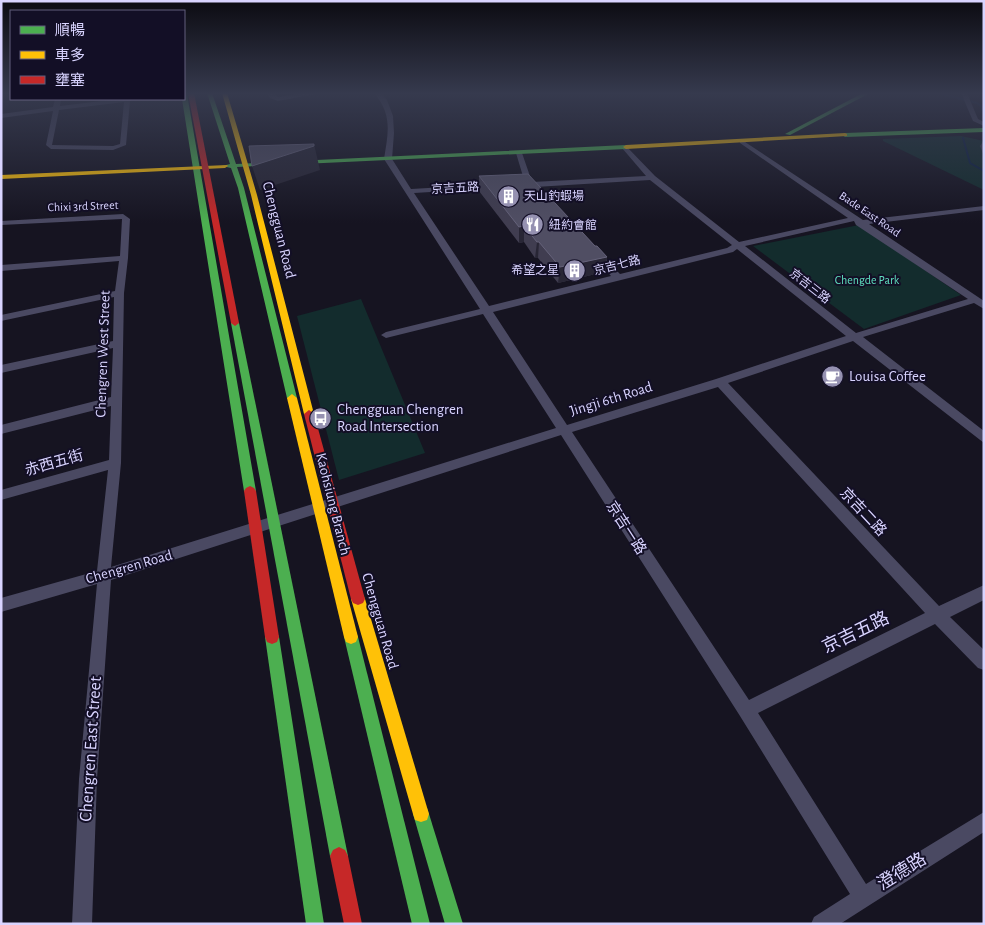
<svg xmlns="http://www.w3.org/2000/svg" width="985" height="925" viewBox="0 0 985 925" font-family="'Alegreya Sans','Noto Sans TC',sans-serif">
<rect width="100%" height="100%" fill="#161421"/>
<g fill="#132c2d">
<path d="M961 136 984 141V190L883 141V139Z"/>
<path d="M859 225 961 295 864 329 753 246Z"/>
<path d="M361 299 425 453 339 480 297 316Z"/>
</g>
<g fill="none" stroke-linecap="round" stroke-linejoin="round">
<g stroke="#0d2144" stroke-width="2">
<path d="M938 93 977 103 981 106 984 114"/>
<path d="M963 138 970 163 984 171"/>
</g>
<g fill="#4a4962" fill-rule="evenodd">
<path d="M267 93H273L278 97 303 93H321L278 101 270 98Z"/>
<path d="M374 93H381L387 100 393 116 394 133 392 159 411 189 496 184 500 186 496 188 414 193 489 306 611 276 591 255V251H597L620 274 727 248 732 245 650 180 535 187V190H532L527 187H518V183H525L516 153 519 151 522 153 532 182 646 176 622 148 627 147 655 176 739 242 848 218 740 143V141L742 140 863 220 984 206V210L869 224 984 301V309L974 303 863 337 984 431V443L853 341 728 383 939 606 984 585V600L950 617 984 650V670L978 668 935 624 758 713 866 884 984 812V832L840 924H811L814 917 850 894 740 716 561 435 111 580 97 779 92 924H72L79 779 97 584 1 612V598L97 571 108 470 1 500V490L109 460 111 406 1 434V425L111 397 113 348 1 373V365L113 341 114 297 1 321V315L115 291 119 261 1 271V265L120 256 122 219 1 225V221L123 214 130 219 128 258 124 293 121 463 111 567 556 428 483 314 386 338 381 335 386 332 480 309 384 159C388 133 393 115 374 93ZM854 221 856 225 968 299 856 333 745 246ZM737 249 846 336 716 379 567 425 493 312 733 252ZM718 387 925 613 749 700 572 432Z"/>
<path d="M961 93H967L978 119 984 122V126L973 121Z"/>
<path d="M55 99H61L60 106 118 99H133L130 101 126 145 113 150 51 149 46 145 53 111 1 118V114L53 107ZM124 102 120 144 113 146 52 145 59 110Z"/>
</g>
<g fill="#4caf50" fill-rule="evenodd">
<path d="M184 93 187 94 256 491 254 494 250 496 246 494 244 491 182 99H184Z"/>
<path d="M207 93H212L236 164 626 145 629 147 626 149 237 167 244 188 297 398 292 402 287 398 238 188 231 168 222 166 230 164Z"/>
<path d="M863 93H870L790 135 785 134Z"/>
<path d="M984 128V132L845 137 842 135 845 133Z"/>
<path d="M235 320 239 323 348 856 345 862 339 865 333 862 330 856 231 323Z"/>
<path d="M272 630 277 632 279 637 324 924H306L265 637 267 632Z"/>
<path d="M351 630 356 632 358 637 430 924H412L344 637 346 632Z"/>
<path d="M421 806 427 808 429 814 463 924H445L413 814 415 808Z"/>
</g>
<g fill="#ffc107" fill-rule="evenodd">
<path d="M222 93H227L257 195 314 414 309 418 304 414 251 195Z"/>
<path d="M845 133 847 134V136L626 149 623 147 626 145Z"/>
<path d="M227 165 228 166 225 168 1 179V175Z"/>
<path d="M292 394 297 398 358 637 356 642 351 644 346 642 344 637 287 398Z"/>
<path d="M358 593 363 595 365 599 429 814 427 820 421 822 415 820 413 814 351 599 353 595Z"/>
</g>
<g fill="#c62828" fill-rule="evenodd">
<path d="M188 93H194L239 323 235 326 231 323Z"/>
<path d="M309 410 314 414 365 599 363 603 358 605 353 603 351 599 304 414Z"/>
<path d="M250 486 254 488 256 491 279 637 277 642 272 644 267 642 265 637 244 491 246 488Z"/>
<path d="M339 847 345 850 348 856 362 924H344L330 856 333 850Z"/>
</g>
</g>
<g fill="#403d50">
<path d="M984 140V156L980 146Z"/>
<path d="M479 176 607 257 604 272 558 283 538 258H535L524 242 519 243 479 191Z"/>
</g>
<g fill="#282635">
<path d="M314 144 320 170 260 190 252 166Z"/>
<path d="M524 226V242L519 243V227Z"/>
<path d="M537 242H539L538 258H535Z"/>
<path d="M607 257 604 272 558 283 560 267Z"/>
</g>
<g fill="#504e63" stroke="#66637b">
<path d="M314 144V146L252 166 249 146Z"/>
<path d="M528 174 595 246H597L607 257 560 267 539 242H537L524 226 519 227 479 176Z"/>
</g>
<linearGradient id="sky" x2="0" y2="1"><stop stop-color="#0c0b12"/><stop offset="0.42" stop-color="#363a4e"/><stop offset="1" stop-color="#363a4e" stop-opacity="0"/></linearGradient>
<rect width="985" height="223" fill="url(#sky)"/>
<defs>
<symbol id="building-disc" viewBox="-11 -11 22 22"><circle r="9.5" fill="#9591b1" stroke="#130f26"/><path d="M-4-6H4V6H1V3H-1V6H-4ZM-2.5-4.3h1.7v1.8h-1.7ZM.8-4.3h1.7v1.8H.8ZM-2.5-1h1.7V.8h-1.7ZM.8-1h1.7V.8H.8Z" fill="#fff"/></symbol>
<symbol id="restaurant-disc" viewBox="-11 -11 22 22"><circle r="9.5" fill="#9591b1" stroke="#130f26"/><path d="M-5-6h1v4h1v-4h1v4h1v-4h1v5L-1.5 .5V6h-2V.5L-5-1ZM5-6V6H3V1.5H1.5Q1.5-4 5-6Z" fill="#fff"/></symbol>
<symbol id="cafe-disc" viewBox="-11 -11 22 22"><circle r="9.5" fill="#9591b1" stroke="#130f26"/><path d="M-5.5-4.5H6V0H3Q3 3.5 0 3.5H-2.5Q-5.5 3.5-5.5 0ZM3-3.2v2h1.7v-2ZM-6 4.5H4V6H-6Z" fill="#fff"/></symbol>
<symbol id="bus-disc" viewBox="-11 -11 22 22"><circle r="9.5" fill="#9591b1" stroke="#130f26"/><path d="M-5-6H5V4H4V6H2V4H-2V6H-4V4H-5ZM-3.5-4V0h7V-4ZM-3.5 1.2v1.5H-2V1.2ZM2 1.2v1.5H3.5V1.2Z" fill="#fff"/></symbol>
</defs>
<g fill-rule="evenodd">
<use href="#building-disc" x="496" y="184" width="25" height="25"/>
<use href="#restaurant-disc" x="520" y="212" width="25" height="25"/>
<use href="#building-disc" x="562" y="258" width="25" height="25"/>
<use href="#cafe-disc" x="820" y="364" width="25" height="25"/>
<use href="#bus-disc" x="308" y="406" width="25" height="25"/>
</g>
<g text-anchor="middle" dominant-baseline="central" stroke-width="4" stroke-linejoin="round" paint-order="stroke">
<g font-size="12" fill="#d9d4ff" stroke="#130f26">
<text transform="translate(455 188) rotate(-3)">京吉五路</text>
<text transform="translate(83 206) rotate(-2)">Chixi 3rd Street</text>
<text transform="translate(870 214) rotate(34)">Bade East Road</text>
<text transform="translate(617 265) rotate(-14)">京吉七路</text>
<text transform="translate(810 286) rotate(38)">京吉三路</text>
</g>
<g font-size="12" fill="#d9d4ff" stroke="#130f26" text-anchor="start">
<text x="524" y="196">天山釣蝦場</text>
<text x="549" y="225">紐約會館</text>
<text x="559" y="270" text-anchor="end">希望之星</text>
</g>
<g font-size="12" fill="#5fe0c0" stroke="#130f26">
<text x="867" y="280">Chengde Park</text>
</g>
<g font-size="15" fill="#d9d4ff" stroke="#130f26">
<text transform="translate(279 230) rotate(76)">Chengguan Road</text>
<text transform="translate(103 354) rotate(-88)">Chengren West Street</text>
<text transform="translate(611 399) rotate(-17)">Jingji 6th Road</text>
<text transform="translate(54 463) rotate(-16)">赤西五街</text>
<text transform="translate(333 504) rotate(76)">Kaohsiung Branch</text>
<text transform="translate(863 512) rotate(47)">京吉二路</text>
<text transform="translate(626 528) rotate(57)">京吉一路</text>
<text transform="translate(129 567) rotate(-16)">Chengren Road</text>
<text transform="translate(380 621) rotate(74)">Chengguan Road</text>
</g>
<g font-size="15" fill="#d9d4ff" stroke="#130f26" text-anchor="start">
<text x="849" y="376">Louisa Coffee</text>
<text x="337" y="409">Chengguan Chengren<tspan x="337" dy="17">Road Intersection</tspan></text>
</g>
<g font-size="18" fill="#d9d4ff" stroke="#130f26">
<text transform="translate(856 633) rotate(-26)">京吉五路</text>
<text transform="translate(91 749) rotate(-86)">Chengren East Street</text>
<text transform="translate(902 872) rotate(-32)">澄德路</text>
</g>
</g>
<rect width="985" height="925" fill="none" stroke="#d9d4ff" stroke-width="5"/>
<rect x="10" y="10" width="175" height="90" fill="#130f26" stroke="#625e7d"/>
<rect x="20" y="26" width="25" height="8" fill="#4caf50" stroke="#625e7d"/>
<text x="55" y="35" font-size="15" fill="#d9d4ff">順暢</text>
<rect x="20" y="51" width="25" height="8" fill="#ffc107" stroke="#625e7d"/>
<text x="55" y="60" font-size="15" fill="#d9d4ff">車多</text>
<rect x="20" y="76" width="25" height="8" fill="#c62828" stroke="#625e7d"/>
<text x="55" y="85" font-size="15" fill="#d9d4ff">壅塞</text>
</svg>
